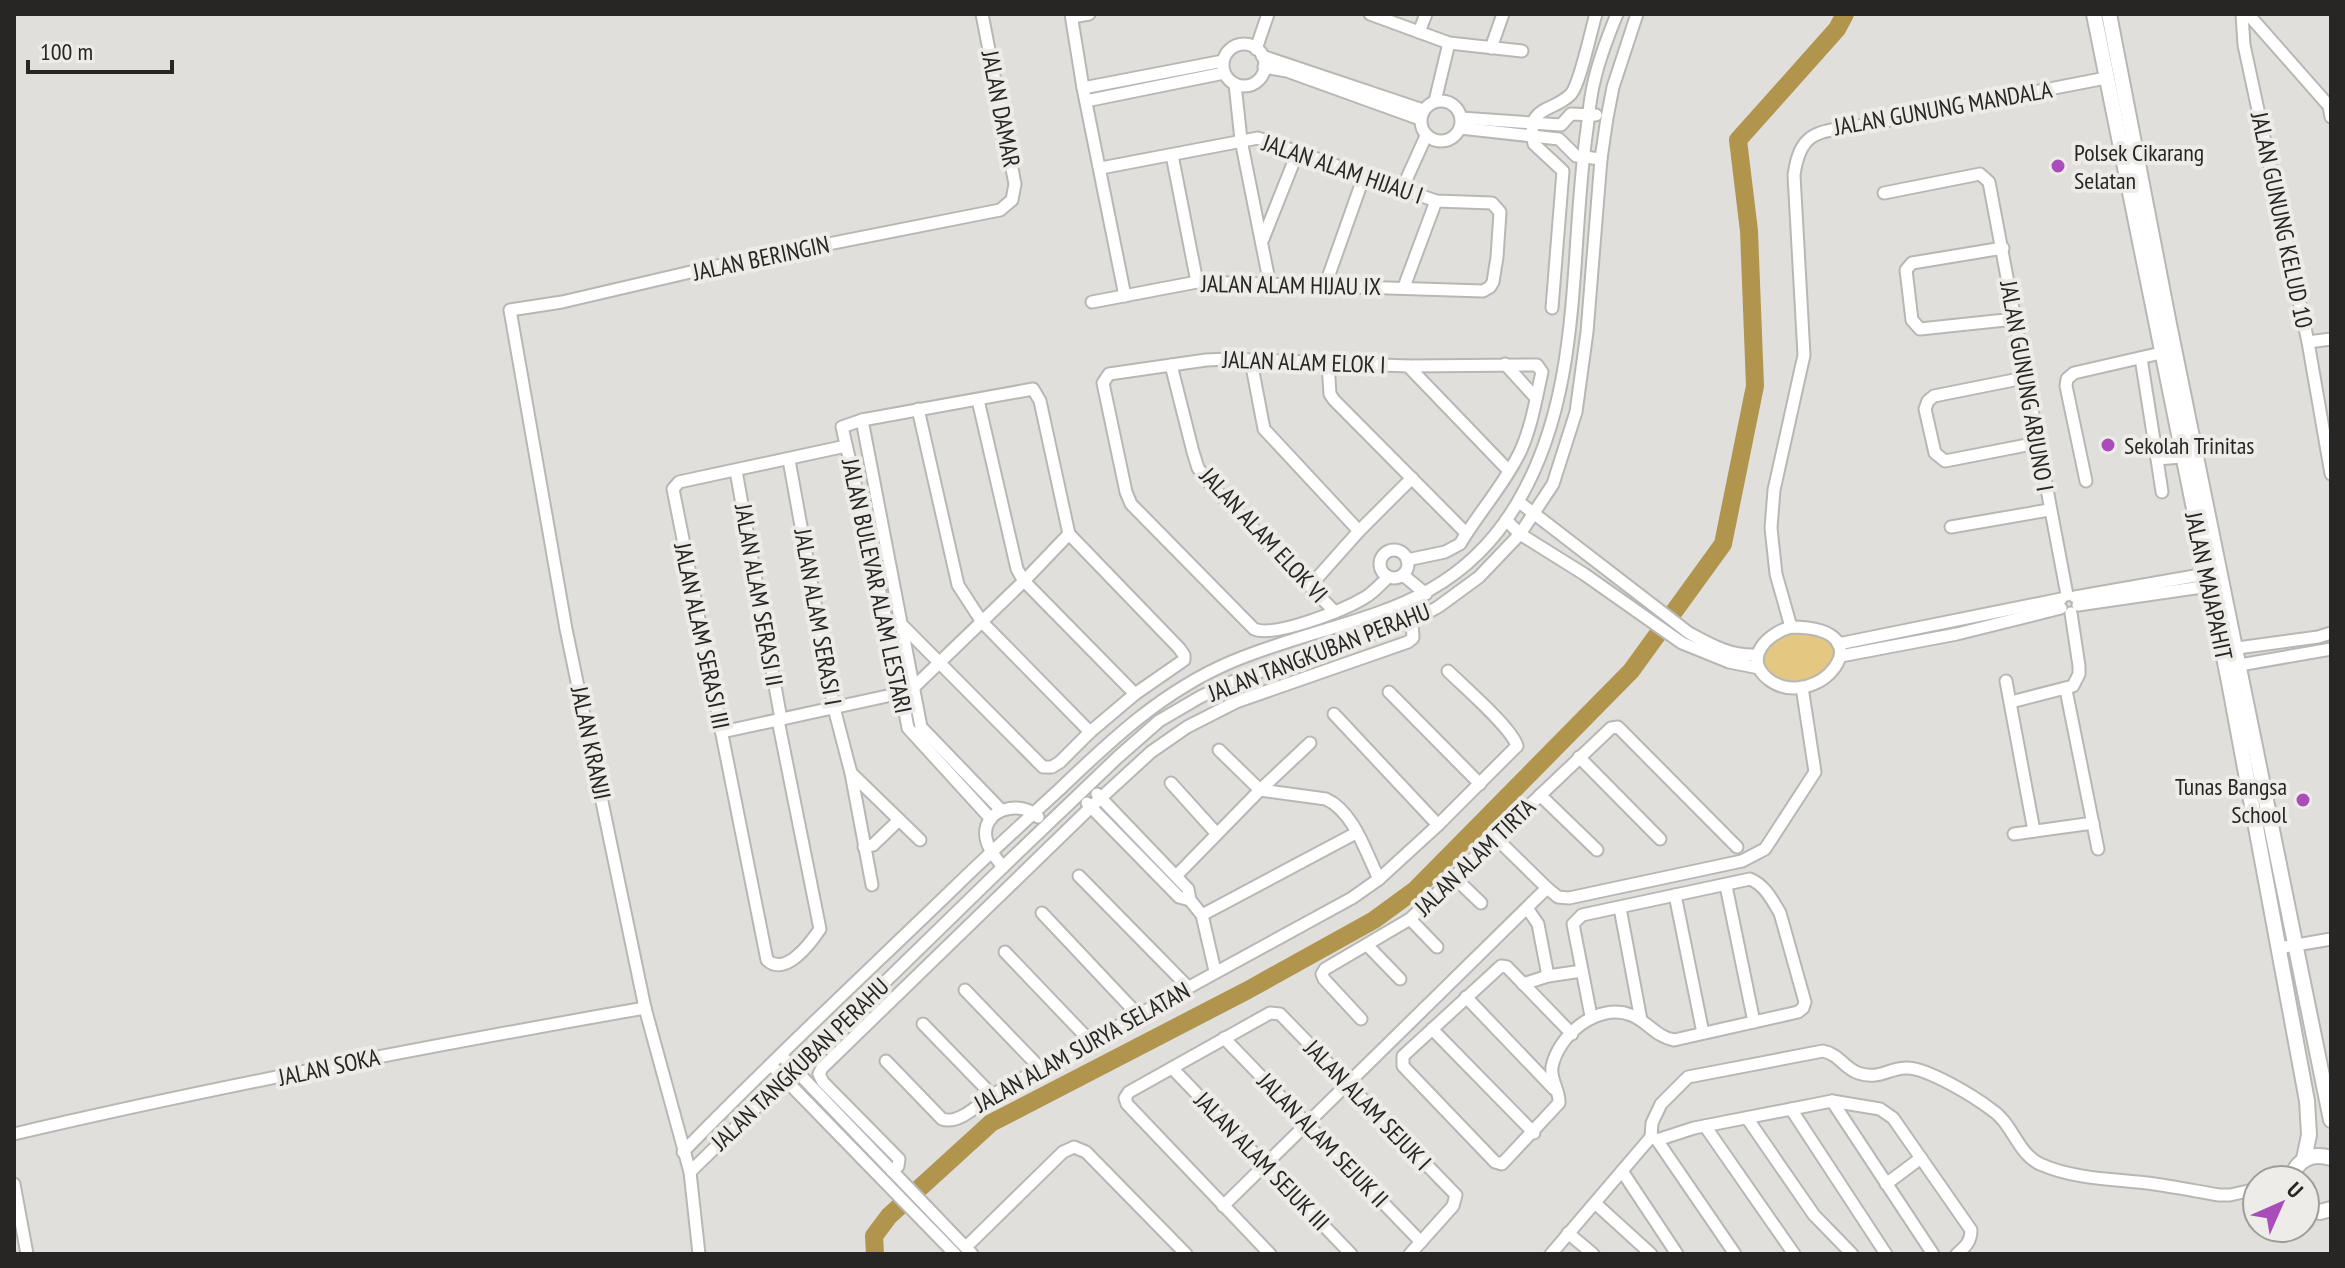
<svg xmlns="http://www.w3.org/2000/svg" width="2345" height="1268" viewBox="0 0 2345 1268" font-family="'PT Sans Narrow',sans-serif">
<rect width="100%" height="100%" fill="#e0dfdb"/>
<path fill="#e4c781" d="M1792 628 1833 639 1837 664 1802 686 1769 679 1759 666 1771 637Z"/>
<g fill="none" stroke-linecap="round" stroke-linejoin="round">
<path stroke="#b1954d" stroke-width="18" d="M875 1254 874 1236 889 1216 991 1123 1248 990 1374 920 1415 890 1631 671 1723 544 1755 386 1749 231 1738 140 1837 29 1845 14"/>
<defs>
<g id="minor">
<path d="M1071 14 1083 88 1125 296"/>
<path d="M1370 14 1449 43 1522 51"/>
<path d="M2242 14 2244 45 2308 342 2331 474"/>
<path d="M2248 14 2329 106 2331 117"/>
<path d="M1072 17 1089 14"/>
<path d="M1419 32 1426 14"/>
<circle cx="1244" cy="65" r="21"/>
<path d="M1491 48 1503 14"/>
<path d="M1256 49 1268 14"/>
<path d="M1262 56 1423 110"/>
<path d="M1264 67 1287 71 1420 119"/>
<path d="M1235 84 1241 140 1270 285"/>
<path d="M1083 88 1223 61"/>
<circle cx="1441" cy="121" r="20"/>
<path d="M1086 101 1224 73"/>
<path d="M1435 101 1449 43"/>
<path d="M1461 118 1561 125 1571 114 1596 115"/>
<path d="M1460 128 1559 139 1576 156 1601 159"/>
<path d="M1172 155 1197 282"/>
<path d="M1402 189 1426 136"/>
<path d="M1884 193 1980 174 1989 182 2067 595"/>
<path d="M1263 239 1298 151"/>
<path d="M2003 248 1912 263 1906 270 1912 320 1920 329 2015 319"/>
<path d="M1325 286 1364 176"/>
<path d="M1404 287 1436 201"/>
<path d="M1092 302 1197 282 1483 291 1490 287 1493 282 1497 257 1500 212 1492 203 1436 201 1258 138 1101 168"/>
<path d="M1552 308 1563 171 1534 144C1525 104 1553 113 1571 94 1580 84 1591 30 1596 14"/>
<path d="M2308 342 2331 339"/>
<path d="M2141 358 2157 459"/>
<path d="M1251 361 1264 429 1359 531"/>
<path d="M1328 363 1330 394 1334 400 1466 533"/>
<path d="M1505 364 1536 398"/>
<path d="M1171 365 1193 452 1198 468 1210 484 1335 612"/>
<path d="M1408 366 1509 471"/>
<path d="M2024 378 1934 396 1928 401 1925 409 1935 453 1945 461 2037 443"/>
<path d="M978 400 1017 569 1024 581 1135 694"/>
<path d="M918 409 958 585 982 622 1090 732"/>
<path d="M862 420 921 727 1001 810"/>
<path d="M789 460 834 708 851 773 872 885"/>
<path d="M736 471 781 719"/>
<path d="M2086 481 2066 386 2067 379 2074 373 2161 353"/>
<path d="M2162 492 2157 459 2182 457"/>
<path d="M1519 502 1689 633C1711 645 1730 656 1756 655"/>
<path d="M1506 520 1520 534 1584 574 1682 643 1729 662 1759 668"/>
<path d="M1951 527 2049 510"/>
<circle cx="1394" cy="564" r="14"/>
<path d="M1403 575 1426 594"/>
<path d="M1388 577C1380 585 1373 593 1364 598 1344 610 1274 638 1254 629L1131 504 1126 492 1103 383 1109 374 1206 360 1229 359 1408 366 1537 365 1542 372C1536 398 1532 425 1521 450 1505 484 1479 512 1460 544L1445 552 1407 560"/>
<path d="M1310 586 1359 531 1412 478"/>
<path d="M2075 597 2206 574"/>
<path d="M2078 605 2209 586"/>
<path d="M903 626 1043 767H1052L1060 762 1090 732 1135 694 1184 660V655L1179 648 1069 534 1040 401 1033 389 862 420 842 427 894 654 908 728 991 819"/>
<path d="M1791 627 1776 574 1771 528 1774 490 1804 355 1794 175C1800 133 1816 131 1854 127L2106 78"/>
<path d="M1791 627C1891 627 1816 716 1768 679 1742 658 1768 633 1791 627Z"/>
<path d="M1838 644 2061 599"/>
<path d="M2230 649 2318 637 2331 633"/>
<path d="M1841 656 1957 634 2061 608"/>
<path d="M2234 666 2331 649"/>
<path d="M2006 681 2034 831"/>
<path d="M2066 690 2098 849"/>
<path d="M1389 692 1480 784"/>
<path d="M2011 702 2073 686 2079 674V666L2071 613"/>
<path d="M1334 714 1438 825"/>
<path d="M778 720 820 929C810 944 785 977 767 960L673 489 679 482 846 446"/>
<path d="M722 732 901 693 913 688 1024 581 1069 534"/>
<path d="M1219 750 1260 790 1326 799C1354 812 1366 853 1379 879"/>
<path d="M1579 757 1660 839"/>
<path d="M851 773 920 840"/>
<path d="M1171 783 1217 834"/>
<path d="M1097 794 1188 889 1190 900 1202 915 1215 971"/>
<path d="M1540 795 1597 850"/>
<path d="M1087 803 1179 897 1190 900"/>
<path d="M2014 834 2093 823"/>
<path d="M1496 838 1547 888"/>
<path d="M864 847 873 845 899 820"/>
<path d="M1003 867C996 858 988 849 986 838 981 809 1021 799 1038 817"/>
<path d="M1177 875 1260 790 1310 743"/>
<path d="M1079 876 1188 987"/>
<path d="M1454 877 1481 903"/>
<path d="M1726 886 1754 1022"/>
<path d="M1675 895 1703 1033"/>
<path d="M1527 908 1538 924 1548 976"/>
<path d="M1620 908 1641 1020"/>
<path d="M1042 913 1139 1016"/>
<path d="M1202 915 1356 833"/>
<path d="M1410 919 1437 947"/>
<path d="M1367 945 1400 979"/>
<path d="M2279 948 2331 939"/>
<path d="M1005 952 1091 1042"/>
<path d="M1523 984 1548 976 1582 971"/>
<path d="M965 990 1042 1070"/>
<path d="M1466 997 1554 1089"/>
<path d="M1361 1019 1324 979 1322 974 1325 969 1410 919 1611 728 1618 727 1737 847"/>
<path d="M923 1024 992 1095"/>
<path d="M1432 1029 1534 1133"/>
<path d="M1572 1034 1507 967 1501 966 1403 1056V1066L1495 1162 1502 1164 1559 1103C1560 1091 1550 1080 1552 1067 1558 1035 1598 1002 1631 1015 1647 1021 1656 1037 1674 1040L1798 1012 1803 1008 1805 1002 1780 913C1772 900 1765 885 1750 879L1582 915 1573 924 1591 1016"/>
<path d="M1224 1038 1421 1242"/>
<path d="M781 1055 972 1254"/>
<path d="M886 1061 942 1119C958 1125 978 1105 992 1095L1352 898 1379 879 1438 825 1517 746C1512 728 1463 686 1448 671"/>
<path d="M771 1065 955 1254"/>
<path d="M1172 1068 1351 1254"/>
<path d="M1832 1101 1933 1254"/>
<path d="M1791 1109 1886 1254"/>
<path d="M1747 1118 1814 1215 1852 1254"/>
<path d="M1705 1126 1794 1254"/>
<path d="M14 1134C222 1085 434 1045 645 1008"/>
<path d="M1651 1137 1652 1123 1661 1104 1688 1077 1823 1051C1839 1054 1844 1068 1858 1073 1879 1080 1887 1069 1905 1068 1925 1066 1975 1097 1992 1110 2012 1123 2018 1154 2040 1164 2074 1179 2111 1179 2147 1183 2171 1186 2195 1191 2219 1195H2230L2257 1189"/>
<path d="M1651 1137 1657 1140 1694 1128 1832 1101 1880 1109 1893 1118 1971 1230C1971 1242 1965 1247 1957 1254"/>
<path d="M1657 1140 1735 1254"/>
<path d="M683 1152C771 1061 864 975 956 886 990 853 1025 821 1060 789 1112 739 1163 691 1231 662 1342 615 1451 619 1519 500 1584 388 1569 252 1587 129 1589 113 1590 97 1594 82 1599 59 1608 36 1617 14"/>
<path d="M892 1171 898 1166 899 1159 823 1082 819 1074 822 1068 1091 807 1151 752 1187 727 1236 702 1408 642 1413 638 1412 621"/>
<path d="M1622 1171 1677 1254"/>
<path d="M690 1172 1005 865 1118 757 1159 721 1200 697 1229 683 1305 655 1412 621 1438 607 1479 577 1520 534 1553 484 1576 412 1587 332 1601 159 1607 118 1613 87 1637 14"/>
<path d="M14 1184 27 1254"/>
<path d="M1886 1184 1921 1158"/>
<path d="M1595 1203 1651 1254"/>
<path d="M1223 1206 1547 888 1558 897 1569 898 1742 861 1765 849 1815 772 1802 687"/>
<path d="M1568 1233 1593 1254"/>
<path d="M966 1247 1063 1152 1074 1147 1086 1152 1186 1254"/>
<path d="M699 1254 690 1172 645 1008 566 629 510 310 562 302 712 267 1000 210 1012 200 1015 184 982 14"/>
<path d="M1270 1254 1127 1104 1125 1098 1129 1092 1270 1013 1280 1014 1456 1195 1453 1206 1410 1254"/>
<path d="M1551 1254 1651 1137"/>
</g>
<g id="tertiary">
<path d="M2094 14 2229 682 2307 1101 2309 1135 2304 1159"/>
<path d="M2109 14 2169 324 2331 1120"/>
<path d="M2291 1180C2296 1160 2311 1152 2331 1158"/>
<path d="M2305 1208 2320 1212 2331 1209"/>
</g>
</defs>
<use href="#minor" stroke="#b9b7b4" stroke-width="15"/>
<use href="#tertiary" stroke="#b9b7b4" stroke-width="18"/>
<use href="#minor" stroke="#fff" stroke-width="11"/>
<use href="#tertiary" stroke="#fff" stroke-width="14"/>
</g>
<g fill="#a84db9" stroke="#eeece8" stroke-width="3">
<circle cx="2058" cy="166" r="8"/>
<circle cx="2108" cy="445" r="8"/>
<circle cx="2303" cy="800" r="8"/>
</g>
<g text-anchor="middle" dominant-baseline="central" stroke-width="8" stroke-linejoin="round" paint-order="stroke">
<g font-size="24" fill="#272625" stroke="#eeece8">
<text transform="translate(1943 108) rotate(-10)">JALAN GUNUNG MANDALA</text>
<text transform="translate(1001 109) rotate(79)">JALAN DAMAR</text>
<text transform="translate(1343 169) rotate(19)">JALAN ALAM HIJAU I</text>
<text transform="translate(2282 220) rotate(78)">JALAN GUNUNG KELUD 10</text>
<text transform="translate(761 258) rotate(-12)">JALAN BERINGIN</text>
<text transform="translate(1291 285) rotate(1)">JALAN ALAM HIJAU IX</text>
<text transform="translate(1304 362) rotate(2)">JALAN ALAM ELOK I</text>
<text transform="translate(2027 386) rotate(80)">JALAN GUNUNG ARJUNO I</text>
<text transform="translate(1264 535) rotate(47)">JALAN ALAM ELOK VI</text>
<text transform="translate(877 586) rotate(78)">JALAN BULEVAR ALAM LESTARI</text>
<text transform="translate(2209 586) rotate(78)">JALAN MAJAPAHIT</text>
<text transform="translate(759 595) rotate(80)">JALAN ALAM SERASI II</text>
<text transform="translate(818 617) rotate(80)">JALAN ALAM SERASI I</text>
<text transform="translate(702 636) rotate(78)">JALAN ALAM SERASI III</text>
<text transform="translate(1319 652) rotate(-21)">JALAN TANGKUBAN PERAHU</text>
<text transform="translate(591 743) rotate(78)">JALAN KRANJI</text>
<text transform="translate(1475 857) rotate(-44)">JALAN ALAM TIRTA</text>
<text transform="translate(1082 1047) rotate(-29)">JALAN ALAM SURYA SELATAN</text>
<text transform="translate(800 1064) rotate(-44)">JALAN TANGKUBAN PERAHU</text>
<text transform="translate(329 1067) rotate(-12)">JALAN SOKA</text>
<text transform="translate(1368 1105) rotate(46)">JALAN ALAM SEJUK I</text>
<text transform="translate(1323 1140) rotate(46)">JALAN ALAM SEJUK II</text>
<text transform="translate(1262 1161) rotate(46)">JALAN ALAM SEJUK III</text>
</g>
<g font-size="24" fill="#272625" stroke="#eeece8" text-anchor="start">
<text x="2074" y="152">Polsek Cikarang<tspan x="2074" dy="28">Selatan</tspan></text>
<text x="2124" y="445">Sekolah Trinitas</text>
<text x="2287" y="786" text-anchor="end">Tunas Bangsa<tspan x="2287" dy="28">School</tspan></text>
</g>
</g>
<rect width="2345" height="1268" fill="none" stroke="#272625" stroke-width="32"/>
<g transform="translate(2281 1204) rotate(45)"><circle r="38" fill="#eeece8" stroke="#9e9d9a" stroke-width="2"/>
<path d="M0-6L14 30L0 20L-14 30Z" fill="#a84db9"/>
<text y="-12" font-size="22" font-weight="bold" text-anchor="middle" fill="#272625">U</text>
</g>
<path d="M28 60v12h144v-12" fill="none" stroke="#272625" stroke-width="4"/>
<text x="40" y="60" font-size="24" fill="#272625" stroke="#eeece8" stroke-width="6" paint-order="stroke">100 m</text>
</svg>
